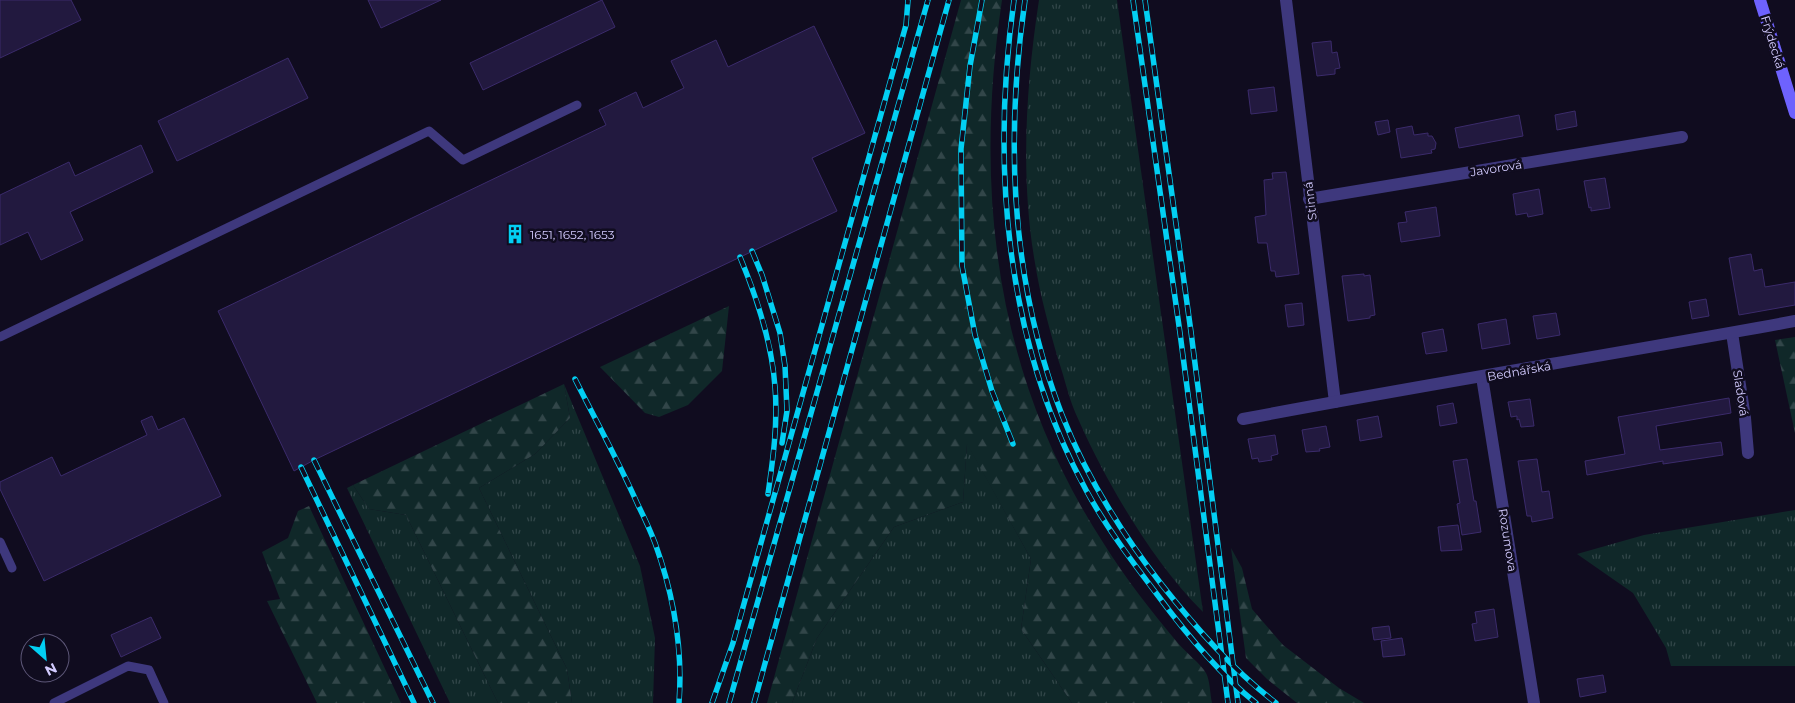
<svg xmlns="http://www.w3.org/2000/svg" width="1795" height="703" viewBox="0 0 1795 703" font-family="Montserrat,sans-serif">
<defs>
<pattern id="grass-tufts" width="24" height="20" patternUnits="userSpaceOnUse" patternTransform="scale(1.25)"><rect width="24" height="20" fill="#102829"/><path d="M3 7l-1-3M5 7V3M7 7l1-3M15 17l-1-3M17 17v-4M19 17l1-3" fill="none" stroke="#324649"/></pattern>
<pattern id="forest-firs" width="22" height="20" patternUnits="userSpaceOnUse" patternTransform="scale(1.25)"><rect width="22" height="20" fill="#102829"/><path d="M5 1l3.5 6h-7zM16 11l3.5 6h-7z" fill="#324649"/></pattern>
</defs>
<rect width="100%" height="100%" fill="#100c1f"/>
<g fill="url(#grass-tufts)">
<path d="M1039 0H1117L1203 612C1169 578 1142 538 1118 497 1102 469 1088 442 1075 412 1068 395 1064 376 1058 359 1049 327 1040 295 1035 263 1020 178 1026 85 1039 0Z"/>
<path d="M564 384 640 566 655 638 653 703H572L567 669 479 488 535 454 570 418Z"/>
<path d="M967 443 1031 559 1021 629 1072 703H792L817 638 894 527 963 502Z"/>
<path d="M353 485 369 509 406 515 498 703H450L347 488Z"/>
<path d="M1795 510V666H1671L1666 648 1633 593 1577 554 1644 535Z"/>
</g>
<g fill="url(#forest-firs)">
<path d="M961 0H1002C973 194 996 378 1104 544 1126 579 1151 611 1177 642 1185 652 1201 664 1206 673 1210 680 1210 694 1212 703H1072L1021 629 1031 559 967 444 963 502 894 527 817 638 792 703H767Z"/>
<path d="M729 306 722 371 688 405 659 417 645 413 600 367Z"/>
<path d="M1795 337V433L1775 340Z"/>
<path d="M564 384 570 418 535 454 479 488 567 669 572 703H498L406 515 369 509 353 485Z"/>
<path d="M309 506 401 703H317L267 601 280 599 262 552 288 538 298 511Z"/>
<path d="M1231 548 1242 568 1252 609 1283 645 1339 688 1364 703H1297L1267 679 1246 658Z"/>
</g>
<g fill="#22193f" stroke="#3b2b6b">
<path d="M0 0H71L81 20 0 58Z"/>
<path d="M368 0H441L381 28Z"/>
<path d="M602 0 615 27 483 90 470 63Z"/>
<path d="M814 26 865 133 812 158 837 211 314 460 294 471 218 311 606 125 599 110 636 92 643 108 684 88 671 61 716 40 728 67Z"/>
<path d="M1331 41 1332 53 1337 52 1340 68 1335 69V74L1317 76 1312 43Z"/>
<path d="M288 58 308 98 177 161 158 121Z"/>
<path d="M1274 87 1277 111 1251 114 1248 90Z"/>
<path d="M1575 111 1577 126 1557 130 1555 115Z"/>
<path d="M1519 115 1523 136 1459 148 1455 128Z"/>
<path d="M1388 120 1390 132 1378 135 1375 122Z"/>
<path d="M1412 126 1414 135 1428 133V136H1432L1436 143 1435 149 1431 150 1432 153 1401 158 1396 129Z"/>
<path d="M141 145 153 172 70 212 83 240 41 260 28 232 0 245V195L69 162 75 176Z"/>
<path d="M1286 172 1299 274 1276 277 1275 271H1271L1267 243H1258L1255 217 1266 215 1264 180 1273 179 1272 173Z"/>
<path d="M1605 178 1610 208 1591 211V207L1589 208 1584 181Z"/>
<path d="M1539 189 1543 214 1528 217 1527 213 1516 215 1513 194Z"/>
<path d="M1436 207 1440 236 1401 242 1398 223 1407 222 1405 212Z"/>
<path d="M1751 254 1754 271 1762 269 1765 287 1795 282V305L1739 315 1729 258Z"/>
<path d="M1364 274V276L1370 275 1375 315 1370 316V318L1348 321 1342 276Z"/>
<path d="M1706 299 1709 316 1692 319 1689 302Z"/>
<path d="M1302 303 1304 325 1288 327 1285 305Z"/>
<path d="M1556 313 1560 335 1537 339 1533 316Z"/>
<path d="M1506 319 1510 344 1482 349 1478 324Z"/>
<path d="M1443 329 1447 351 1426 354 1422 333Z"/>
<path d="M1729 398 1731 413 1656 426 1660 450 1721 442 1723 455 1663 464V461L1587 475 1585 461 1625 454 1618 417Z"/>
<path d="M1530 399 1534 426 1521 427 1519 419 1517 420V416L1511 417 1508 402Z"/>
<path d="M1453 403 1457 423 1440 426 1437 406Z"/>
<path d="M152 416 158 430 184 418 221 496 44 581 0 489V482L52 457 61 476 147 435 141 421Z"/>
<path d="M1378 416 1382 437 1360 441 1357 420Z"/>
<path d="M1326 426 1330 447 1319 449 1320 451 1306 452 1302 430Z"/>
<path d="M1275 435 1278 454 1271 456 1272 460 1259 462 1258 458 1252 459 1248 439Z"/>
<path d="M1467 459 1474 501H1476L1481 532 1462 535 1457 504 1460 503 1453 461Z"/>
<path d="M1537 459 1542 492 1549 491 1553 518 1532 522 1531 516H1527L1518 461Z"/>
<path d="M1458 525 1462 550 1441 551 1438 527Z"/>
<path d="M1494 609 1498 637 1475 641 1472 624 1477 623 1475 612Z"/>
<path d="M151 617 161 638 121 657 111 635Z"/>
<path d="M1389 626 1391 638 1374 640 1372 628Z"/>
<path d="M1402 638 1405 655 1383 657 1381 641Z"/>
<path d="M1603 675 1606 692 1580 697 1577 679Z"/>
</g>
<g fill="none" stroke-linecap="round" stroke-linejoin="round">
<g stroke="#3e387d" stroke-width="9">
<path d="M0 337 429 131 463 160 577 105"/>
<path d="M0 542 12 568"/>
<path d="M54 703 128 666 149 670 164 703"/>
</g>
<g stroke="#3e387d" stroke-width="12">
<path d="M1286 0 1335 402"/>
<path d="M1309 199 1682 137"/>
<path d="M1732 333 1745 418 1748 453"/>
<path d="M1482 377 1534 703"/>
<path d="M1243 419C1426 384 1611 355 1795 321"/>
</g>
<path stroke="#6e62fe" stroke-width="12" d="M1760 0 1795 113"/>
<defs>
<g id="rail">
<path d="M982 0 970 66 961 149 962 266 975 335 992 391 1013 444"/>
<path d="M1014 0C991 165 1005 341 1086 490 1106 527 1131 560 1156 593 1184 631 1219 674 1256 703"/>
<path d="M1025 0C1005 139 1011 283 1062 415 1086 476 1122 534 1162 585 1196 628 1232 669 1276 703"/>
<path d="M1133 0 1180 333 1228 703"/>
<path d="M1145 0 1191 332 1238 703"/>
<path d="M752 251 762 275 780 333 785 366 787 411 782 443"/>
<path d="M740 257C757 298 772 342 775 387 778 423 773 459 768 494"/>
<path d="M575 379C596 421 619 462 638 505 644 517 650 530 655 543 673 593 683 649 679 703"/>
<path d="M314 460 433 703"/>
<path d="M301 467 414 703"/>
<path d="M712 703 733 643 906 25 908 0"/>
<path d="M729 703 928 0"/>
<path d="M754 703 949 0"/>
</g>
</defs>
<use href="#rail" stroke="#02cff3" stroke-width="5.5"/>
<use href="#rail" stroke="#100c1f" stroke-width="4" stroke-dasharray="11" stroke-linecap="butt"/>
</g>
<defs>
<symbol id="building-bare" viewBox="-9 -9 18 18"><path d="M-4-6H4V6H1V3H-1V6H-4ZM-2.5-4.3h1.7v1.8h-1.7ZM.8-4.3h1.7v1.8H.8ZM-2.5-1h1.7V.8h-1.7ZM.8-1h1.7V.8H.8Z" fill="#02cff3" stroke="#100c1f" stroke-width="2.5" paint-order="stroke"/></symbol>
</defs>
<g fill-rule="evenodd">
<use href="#building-bare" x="501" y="220" width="28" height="28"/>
</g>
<g text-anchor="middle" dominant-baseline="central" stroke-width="5" stroke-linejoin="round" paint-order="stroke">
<g font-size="12" fill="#d3cbff" stroke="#100c1f">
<text transform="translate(1773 42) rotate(73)">Frýdecká</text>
<text transform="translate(1496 168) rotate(-9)">Javorová</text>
<text transform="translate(1310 201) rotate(-97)">Stinná</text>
<text transform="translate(1519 371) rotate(-10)">Bednářská</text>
<text transform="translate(1741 393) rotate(81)">Sladová</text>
<text transform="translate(1508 540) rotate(81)">Rozumova</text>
</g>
<g font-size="12" fill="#d3cbff" stroke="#100c1f" text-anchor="start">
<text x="530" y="234">1651, 1652, 1653</text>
</g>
</g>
<g transform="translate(45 658) rotate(153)"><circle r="24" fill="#100c1f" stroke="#5e5879"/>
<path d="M0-4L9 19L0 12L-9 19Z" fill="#02cff3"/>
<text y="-8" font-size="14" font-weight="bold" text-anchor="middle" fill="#d3cbff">N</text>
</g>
</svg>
